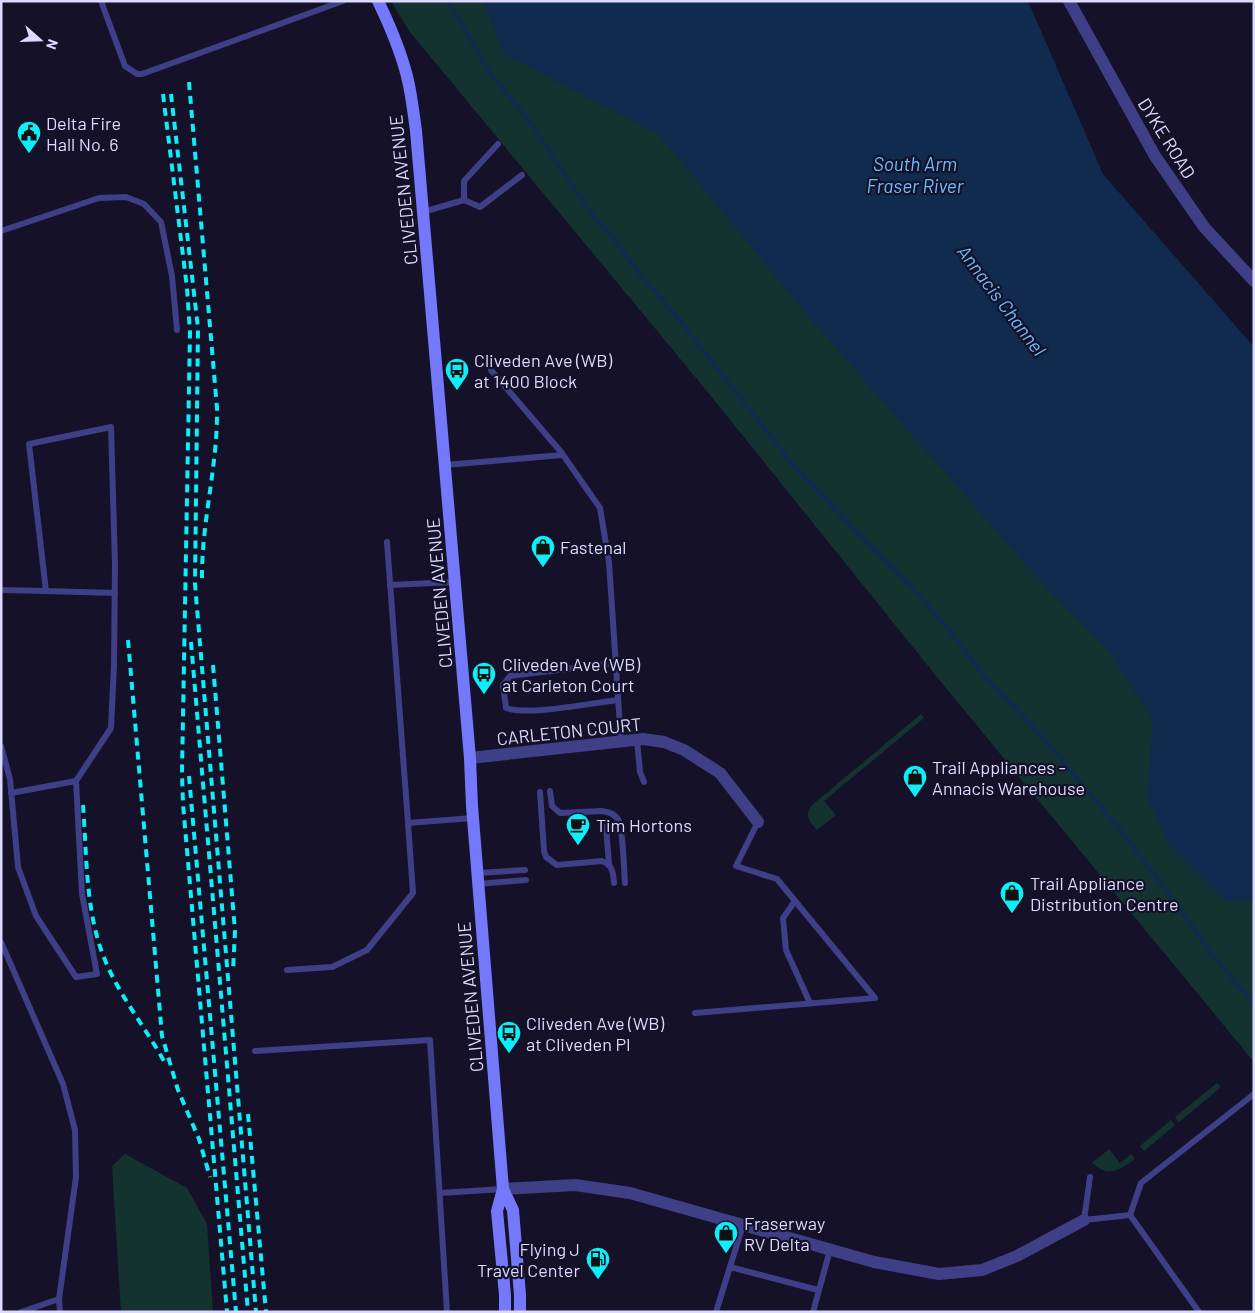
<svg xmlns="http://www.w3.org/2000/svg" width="1255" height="1313" viewBox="0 0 1255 1313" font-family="Barlow,sans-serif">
<rect width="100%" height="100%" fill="#141129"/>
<g fill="#143330">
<path d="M391 1H604L1150 652 1254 874V1062L941 682 706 390 409 31Z"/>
<path d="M921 714 924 718 824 801 836 815 817 830C809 821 804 815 812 805Z"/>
<path d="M1217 1083 1221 1087 1179 1122 1175 1117Z"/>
<path d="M1171 1120 1175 1125 1144 1151 1140 1146Z"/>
<path d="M1109 1149 1120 1163 1131 1154 1135 1159C1120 1170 1108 1178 1092 1163Z"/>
<path d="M125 1154 187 1188 207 1224 213 1312H121L112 1166Z"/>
</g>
<path fill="#102b4d" d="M483 1H1028L1103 174 1254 347V901H1225L1169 845 1147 797 1153 720 1110 653 1042 583 813 322 659 135 504 54Z"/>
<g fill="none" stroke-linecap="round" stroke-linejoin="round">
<path stroke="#102b4d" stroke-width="4" d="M447 1 465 29 489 72 526 117 587 208 613 238 641 275 673 312 794 466 854 529 913 588 950 631 985 677 1048 743 1124 835 1179 907 1210 952 1254 1004"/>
<g stroke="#3e3f86" stroke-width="6">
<path d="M101 1 125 66 137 74H142L343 1"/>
<path d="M464 200V181L498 144"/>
<path d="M423 212 464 200 480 207 522 175"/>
<path d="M1 231 99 198 126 197 144 204 161 222 172 276 177 330"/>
<path d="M491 370 561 452 600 508 609 562 621 742"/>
<path d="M445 465 562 455"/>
<path d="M387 542 408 823 473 818"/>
<path d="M390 585 455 582"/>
<path d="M1 590 46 591 29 444 111 427 115 565 114 665 111 728 76 781 82 894 97 974 76 977 36 916 18 867 10 779 1 746"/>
<path d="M46 591 115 593"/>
<path d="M616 663 510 676 503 685 506 708C529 716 591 703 618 700"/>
<path d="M637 740 640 772 644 782"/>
<path d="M550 791 552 806 560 813 602 811C610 812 615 814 619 821 623 832 624 869 625 883"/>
<path d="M540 792 544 851 546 857 557 865 602 861C613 865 613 873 614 883"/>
<path d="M11 793 76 781"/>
<path d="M606 827 609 864"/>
<path d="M478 873 525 870"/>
<path d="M478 884 526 880"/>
<path d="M795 901 783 918 786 950 810 1003"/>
<path d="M1 942 63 1084 75 1130 76 1177 59 1299"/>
<path d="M287 970 332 967 367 950 413 893 408 823"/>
<path d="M695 1013 875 998 777 879 736 866 758 822"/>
<path d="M255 1051 430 1040 447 1312"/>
<path d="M1090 1177 1084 1220 1130 1215"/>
<path d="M440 1193 503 1189"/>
<path d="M1130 1215 1141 1183 1254 1094"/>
<path d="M1130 1215 1199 1312"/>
<path d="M730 1267 818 1290"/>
<path d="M21 1312 59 1299 60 1312"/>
<path d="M716 1312 743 1225"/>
<path d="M813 1312 830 1250"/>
</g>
<g stroke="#3e3f86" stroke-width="12">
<path d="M1069 1 1155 156 1204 227 1254 281"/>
<path d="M470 758 643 739 664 742 684 750 720 773 758 822"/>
<path d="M503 1189 575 1185 630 1193 874 1262 939 1274 982 1270 1017 1256 1084 1220"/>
</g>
<g stroke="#7479fb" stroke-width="12">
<path d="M378 1C391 28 403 56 409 85 412 100 414 116 416 131L470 758 472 806 503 1189 497 1211 505 1295V1312"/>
<path d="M503 1189 513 1210 520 1295V1312"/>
</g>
<g stroke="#0ceef8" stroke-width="4" stroke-dasharray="8 6" stroke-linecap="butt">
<path d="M189 82 217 408C218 466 201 523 202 581"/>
<path d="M163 94 187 288 190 333 182 772 183 804 227 1312"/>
<path d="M171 94 198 328 195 584 256 1312"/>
<path d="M128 640 162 1036 178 1090 199 1139 210 1177"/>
<path d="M191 642 248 1312"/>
<path d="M213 665 235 931 233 971"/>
<path d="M189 776 236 1312"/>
<path d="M83 805C87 856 85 912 105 960 120 997 146 1028 165 1063"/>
<path d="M248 1114 266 1312"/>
</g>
</g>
<defs>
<symbol id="civic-pin" viewBox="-11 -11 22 30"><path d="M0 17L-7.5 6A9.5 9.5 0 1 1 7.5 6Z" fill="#0ceef8" stroke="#141129"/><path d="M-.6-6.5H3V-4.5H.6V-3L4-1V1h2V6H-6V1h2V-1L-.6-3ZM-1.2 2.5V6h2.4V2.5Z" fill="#111"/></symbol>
<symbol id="bus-pin" viewBox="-11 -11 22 30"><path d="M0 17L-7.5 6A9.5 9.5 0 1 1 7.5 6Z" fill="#0ceef8" stroke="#141129"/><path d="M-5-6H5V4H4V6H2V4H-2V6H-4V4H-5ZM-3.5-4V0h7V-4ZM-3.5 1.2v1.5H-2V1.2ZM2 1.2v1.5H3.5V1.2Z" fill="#111"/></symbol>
<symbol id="shop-pin" viewBox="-11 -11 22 30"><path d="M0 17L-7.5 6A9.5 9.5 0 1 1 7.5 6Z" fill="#0ceef8" stroke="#141129"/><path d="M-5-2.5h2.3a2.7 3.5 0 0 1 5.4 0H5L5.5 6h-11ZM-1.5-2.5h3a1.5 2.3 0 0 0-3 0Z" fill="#111"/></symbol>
<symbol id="cafe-pin" viewBox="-11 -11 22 30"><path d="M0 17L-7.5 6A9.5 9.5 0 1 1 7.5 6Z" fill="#0ceef8" stroke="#141129"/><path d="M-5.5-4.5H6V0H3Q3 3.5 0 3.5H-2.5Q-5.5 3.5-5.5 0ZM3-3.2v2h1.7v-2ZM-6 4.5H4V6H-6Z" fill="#111"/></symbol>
<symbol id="fuel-pin" viewBox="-11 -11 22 30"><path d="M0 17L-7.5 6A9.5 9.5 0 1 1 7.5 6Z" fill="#0ceef8" stroke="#141129"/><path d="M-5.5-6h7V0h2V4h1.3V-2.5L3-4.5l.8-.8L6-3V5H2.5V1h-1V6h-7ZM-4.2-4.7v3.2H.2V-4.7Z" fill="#111"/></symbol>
</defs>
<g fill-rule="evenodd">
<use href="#civic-pin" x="15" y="119" width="28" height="38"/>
<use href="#bus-pin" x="443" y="356" width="28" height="38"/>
<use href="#shop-pin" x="529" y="533" width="28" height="38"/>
<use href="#bus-pin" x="470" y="660" width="28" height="38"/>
<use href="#shop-pin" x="901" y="763" width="28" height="38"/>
<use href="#cafe-pin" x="564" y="811" width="28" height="38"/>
<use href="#shop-pin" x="998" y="879" width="28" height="38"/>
<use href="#bus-pin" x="495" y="1019" width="28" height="38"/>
<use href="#shop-pin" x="712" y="1219" width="28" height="38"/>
<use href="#fuel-pin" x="584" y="1245" width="28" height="38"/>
</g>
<g text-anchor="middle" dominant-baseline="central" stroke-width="4.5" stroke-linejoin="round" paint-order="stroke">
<g font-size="18" fill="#dcdafe" stroke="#141129" text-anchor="start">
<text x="46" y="123">Delta Fire<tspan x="46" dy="21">Hall No. 6</tspan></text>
<text x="474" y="360">Cliveden Ave (WB)<tspan x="474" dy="21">at 1400 Block</tspan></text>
<text x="560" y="547">Fastenal</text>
<text x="502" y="664">Cliveden Ave (WB)<tspan x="502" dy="21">at Carleton Court</tspan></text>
<text x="932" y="767">Trail Appliances -<tspan x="932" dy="21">Annacis Warehouse</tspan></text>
<text x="596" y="825">Tim Hortons</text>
<text x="1030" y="883">Trail Appliance<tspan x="1030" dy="21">Distribution Centre</tspan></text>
<text x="526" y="1023">Cliveden Ave (WB)<tspan x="526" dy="21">at Cliveden Pl</tspan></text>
<text x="744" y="1223">Fraserway<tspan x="744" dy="21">RV Delta</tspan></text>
<text x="580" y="1249" text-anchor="end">Flying J<tspan x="580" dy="21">Travel Center</tspan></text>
</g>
<g font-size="18" fill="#dcdafe" stroke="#141129">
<text transform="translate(1167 138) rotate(58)">DYKE ROAD</text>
<text transform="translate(403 190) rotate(-96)">CLIVEDEN AVENUE</text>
<text transform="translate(439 593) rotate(-95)">CLIVEDEN AVENUE</text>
<text transform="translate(569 731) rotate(-6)">CARLETON COURT</text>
<text transform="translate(470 997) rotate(-95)">CLIVEDEN AVENUE</text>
</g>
<g font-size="19" font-style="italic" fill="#6bc1fb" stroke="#141129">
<text x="915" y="163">South Arm<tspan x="915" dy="22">Fraser River</tspan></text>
<text transform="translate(1002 300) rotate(53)">Annacis Channel</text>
</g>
</g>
<rect width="1255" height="1313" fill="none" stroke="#dcdafe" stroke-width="5"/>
<g transform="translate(40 40) rotate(110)" stroke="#141129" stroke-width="4" paint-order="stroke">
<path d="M0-4L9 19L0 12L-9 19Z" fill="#dcdafe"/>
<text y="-8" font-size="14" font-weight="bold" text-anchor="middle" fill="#dcdafe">N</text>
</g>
</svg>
